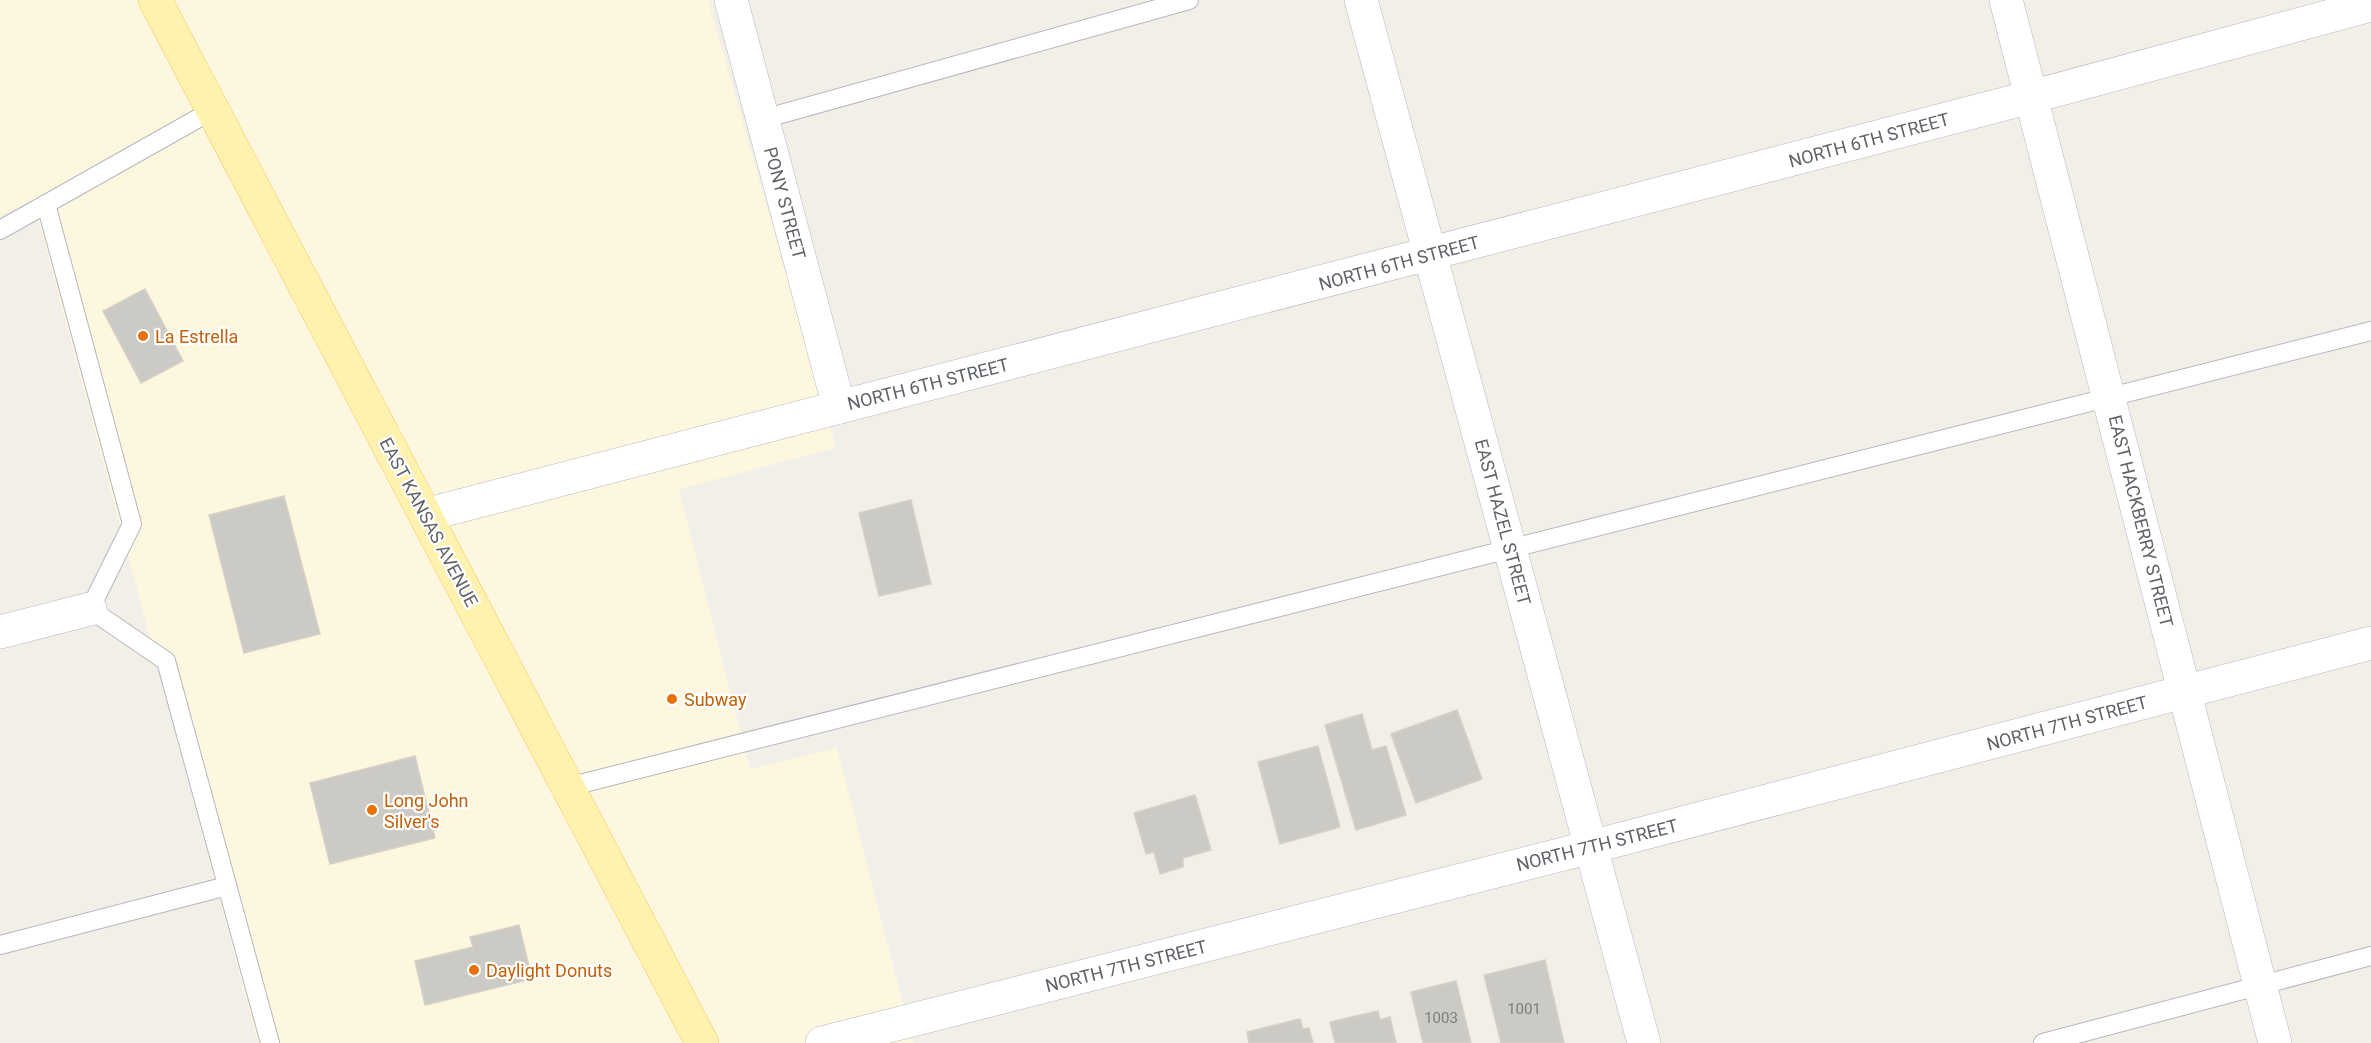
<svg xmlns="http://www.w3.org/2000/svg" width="2371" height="1043" viewBox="0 0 2371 1043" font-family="Roboto,sans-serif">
<rect width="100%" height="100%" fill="#f1efe8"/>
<path fill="#fef7e0" d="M0 0H708L836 448 679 489 750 769 837 748 913 1043H258L33 199 0 216Z"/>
<g fill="#cccac5" stroke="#d6d1c6" stroke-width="1.5">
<path d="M145 289 183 361 141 383 103 311Z"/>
<path d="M284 496 320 634 244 653 209 515Z"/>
<path d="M911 500 931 584 879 596 859 513Z"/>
<path d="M1457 710 1482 779 1416 803 1391 734Z"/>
<path d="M1362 714 1372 750 1386 746 1406 815 1356 830 1325 725Z"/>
<path d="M1318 746 1340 827 1280 844 1258 762Z"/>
<path d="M415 756 435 838 330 864 310 783Z"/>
<path d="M1195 795 1211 850 1183 858V867L1160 874 1154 852 1146 854 1134 813Z"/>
<path d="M519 925 532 979 425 1005 415 961 473 947 470 937Z"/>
<path d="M1545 960 1564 1043H1501L1484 975Z"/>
<path d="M1456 981 1471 1043H1423L1411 992Z"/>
<path d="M1378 1011 1380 1020 1390 1017 1396 1043H1335L1330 1022Z"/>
<path d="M1300 1019 1303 1029 1309 1028 1313 1043H1249L1247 1032Z"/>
</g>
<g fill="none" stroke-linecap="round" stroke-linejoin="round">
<defs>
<g id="service">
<path d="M763 119 1189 0"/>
<path d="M46 204 132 524 90 609 166 661 270 1043"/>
<path d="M0 230 213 110"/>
<path d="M568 787 2371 331"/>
<path d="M0 945 227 886"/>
<path d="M2043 1043 2371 956"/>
</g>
<g id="minor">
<path d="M731 0 839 407"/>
<path d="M1361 0 1644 1043"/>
<path d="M425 515 2031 97 2371 5"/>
<path d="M0 632 90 609"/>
<path d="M822 1043 1591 847 2371 643"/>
</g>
<path id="tertiary" d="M2006 0 2275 1043"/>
<path id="primary" d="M155 0 702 1043"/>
</defs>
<use href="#service" stroke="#b5b8bc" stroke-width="20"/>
<use href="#minor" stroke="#b5b8bc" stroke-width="34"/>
<use href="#tertiary" stroke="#b5b8bc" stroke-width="34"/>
<use href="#primary" stroke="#f2c960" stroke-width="34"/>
<use href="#service" stroke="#fff" stroke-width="18"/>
<use href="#minor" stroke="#fff" stroke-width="33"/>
<use href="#tertiary" stroke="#fff" stroke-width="33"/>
<use href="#primary" stroke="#fff2af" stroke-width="33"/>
</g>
<g fill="#e8710a" stroke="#fff" stroke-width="2">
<circle cx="143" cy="336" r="6"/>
<circle cx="672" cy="699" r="6"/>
<circle cx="372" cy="810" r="6"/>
<circle cx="474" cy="970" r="6"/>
</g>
<g text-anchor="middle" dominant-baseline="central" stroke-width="4.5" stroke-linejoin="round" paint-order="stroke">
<g font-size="15" fill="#7a7d7f">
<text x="1524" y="1009">1001</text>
<text x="1441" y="1018">1003</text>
</g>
<g font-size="18" fill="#5f6368" stroke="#fff">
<text transform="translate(1869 140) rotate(-15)">NORTH 6TH STREET</text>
<text transform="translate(785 203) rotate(75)">PONY STREET</text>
<text transform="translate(1399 263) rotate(-15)">NORTH 6TH STREET</text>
<text transform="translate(928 384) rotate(-14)">NORTH 6TH STREET</text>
<text transform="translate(2141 521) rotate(76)">EAST HACKBERRY STREET</text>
<text transform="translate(429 522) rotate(62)">EAST KANSAS AVENUE</text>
<text transform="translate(1503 522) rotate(75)">EAST HAZEL STREET</text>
<text transform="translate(2067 723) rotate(-15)">NORTH 7TH STREET</text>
<text transform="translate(1597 845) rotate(-14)">NORTH 7TH STREET</text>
<text transform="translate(1126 966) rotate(-14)">NORTH 7TH STREET</text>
</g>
<g font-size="18" fill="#c56008" stroke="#fff" text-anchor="start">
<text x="155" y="336">La Estrella</text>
<text x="684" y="699">Subway</text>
<text x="384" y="800">Long John<tspan x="384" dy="21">Silver's</tspan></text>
<text x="486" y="970">Daylight Donuts</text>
</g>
</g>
</svg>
